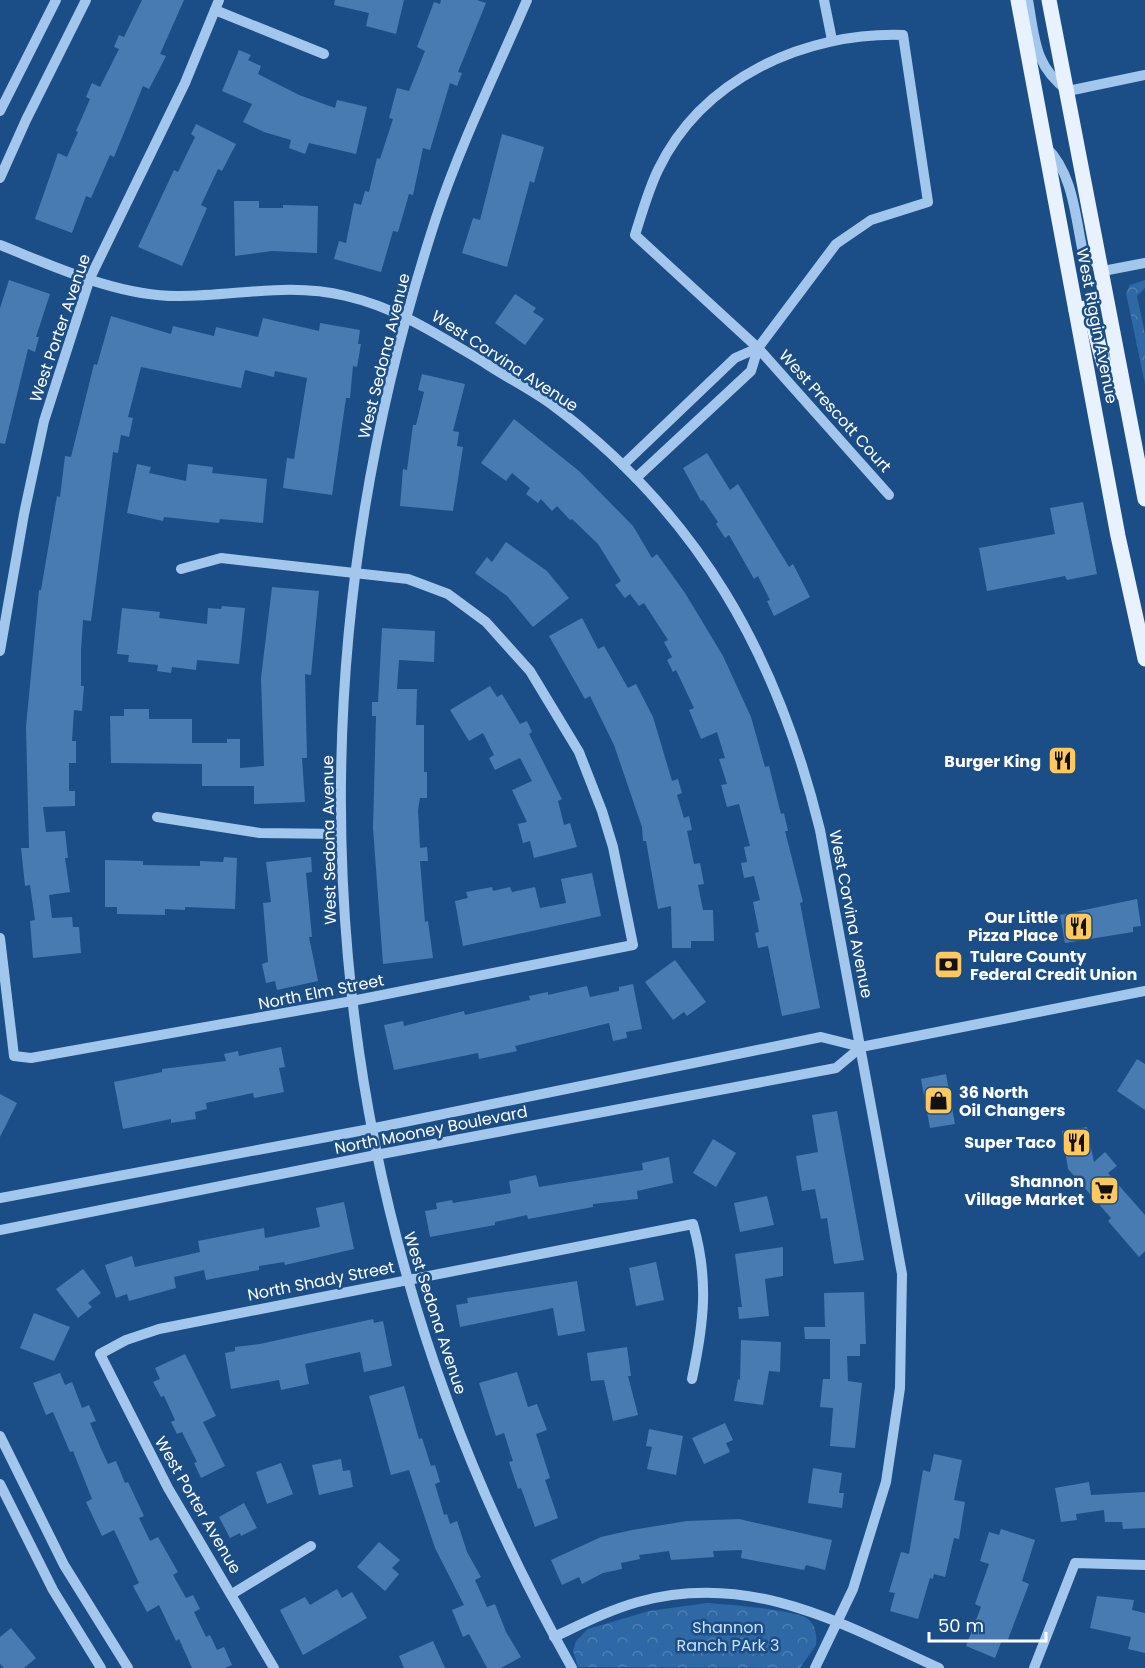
<svg xmlns="http://www.w3.org/2000/svg" width="1145" height="1668" viewBox="0 0 1145 1668" font-family="Poppins,sans-serif">
<defs>
<pattern id="park-crowns" width="20" height="18" patternUnits="userSpaceOnUse" patternTransform="scale(1.5)"><rect width="20" height="18" fill="#2e68a5"/><path d="M2 6a3 3 0 1 1 6 0M12 15a3 3 0 1 1 6 0" fill="none" stroke="#4d7fb2"/></pattern>
</defs>
<rect width="100%" height="100%" fill="#1b4e87"/>
<g fill="url(#park-crowns)">
<path d="M1145 280V288L1137 296 1145 334V384L1126 293 1130 285Z"/>
<path d="M707 1603C724 1604 797 1610 808 1619 816 1626 817 1636 816 1645L800 1668 578 1667 573 1651 576 1641 588 1629 649 1611Z"/>
</g>
<g fill="#487bb2">
<path d="M142 0H184L160 54 166 56 160 68 149 89 143 86 114 157 110 155 91 198 86 196 72 233 35 219 58 153 67 157 78 132 76 131 90 99 86 97 92 83 100 87 119 49 114 47 119 35 124 37Z"/>
<path d="M335 0H404L396 34 366 26 369 13 334 5Z"/>
<path d="M441 0H477L486 3 458 72 462 73 457 86 450 83 430 150 423 148 413 195 409 194 398 232 393 231 381 272 334 259 339 241 346 243 354 203 361 205 365 191 369 192 377 158 380 159 393 119 389 118 397 88 409 91 425 51 417 47 434 2 440 4Z"/>
<path d="M239 50 251 55 248 60 261 66 258 74 299 95 335 108 337 100 367 107 356 154 309 143 305 154 289 148 291 140 264 132 243 122 252 104 222 91Z"/>
<path d="M196 124 236 144 222 171 218 169 201 205 207 208 182 266 138 247 174 170 178 172 195 137 191 134Z"/>
<path d="M502 134 544 147 534 183 530 181 507 267 462 253 473 218 480 220Z"/>
<path d="M234 201H259V208H283V205L318 206 317 253 272 251 235 256Z"/>
<path d="M9 280 50 294 36 337H39L35 352 28 349 5 444 0 443V308Z"/>
<path d="M515 294 536 308 533 312 544 319 525 345 495 323Z"/>
<path d="M111 316 171 334 173 326 214 336 216 327 258 337 263 318 319 331 320 323 360 330 358 344H361L357 367 353 366 350 398H346L332 495 283 488 287 458 294 459 307 378 275 371 274 377 245 370 241 388 141 367 128 417 133 418 129 437 121 435 118 453 113 452 91 621 83 620 81 650V686H84L82 711 74 710 72 741H76V763H69V791H75V806L43 807 46 832 65 831 68 858H65L70 892 49 895 52 918 72 917 73 927H79L81 953 33 958 30 921 35 920 30 885 25 886 21 848H29L26 727 39 590H41L57 496 60 497 65 456 71 457 94 364 97 365Z"/>
<path d="M422 374 465 384 453 431 459 432 457 446 463 447 453 511 400 506 403 469 407 470 413 425H416L424 392 418 390Z"/>
<path d="M514 419 579 471 633 526 652 558 657 554 685 593 723 656 751 717 765 767 769 766 781 814 784 813 788 831H785L803 902 800 903 820 1008 782 1016 768 946 758 948 755 933 759 932 753 902 760 900 754 876 744 878 741 863 747 862 744 847 750 846 739 804 727 807 721 785 727 784 719 759 725 758 717 732 701 739 689 710 694 708 676 670 673 672 667 660 672 657 664 642 668 640 644 603 639 606 630 594 625 598 615 585 621 581 598 544 572 519 570 520 557 506 552 511 541 499 538 503 526 494 530 488 512 473 506 481 481 463Z"/>
<path d="M707 453 730 490 738 484 789 567 793 564 810 597 774 616 767 601 770 600 758 576 754 579 729 535 725 538 716 524 718 522 703 500 701 501 683 468Z"/>
<path d="M137 464 151 467 149 473 186 481 188 464 213 467 212 473 267 479 263 523 220 519 219 523 164 517 163 521 127 513Z"/>
<path d="M1083 502 1097 574 1067 580 1065 576 987 591 979 548 1055 534 1050 508Z"/>
<path d="M506 542 547 571 569 598 533 627 507 596 475 573 487 557 492 562Z"/>
<path d="M272 587 319 591 311 675 305 674 307 758H302L305 802 254 804V786H202V764L111 763 110 716H124V709H149V719H192V743H227V739H240V768L264 766 261 678Z"/>
<path d="M222 606 245 608 239 664 197 660 196 670 172 667 171 673 157 671 158 665 128 662 129 655 117 654 122 608 160 612 159 618 207 624 208 608 221 609Z"/>
<path d="M582 618 598 649 604 646 628 688 636 684 653 717 672 781 678 779 682 793 677 795 684 818 689 816 692 830 687 831 694 864 700 863 704 884 698 885 703 910H713L714 941H691V948H672L671 906 658 909 646 841H643L642 827 614 745 590 696 585 699 549 636Z"/>
<path d="M382 628 435 631 434 662 399 660 397 689H417L416 725H424V772H427V798H420L418 810 420 848 427 847 428 861H420L425 922 428 921 433 958 383 964 373 828 376 716H372V702H378Z"/>
<path d="M490 686 497 697 502 694 520 724 527 721 532 732 529 734 562 799 558 801 564 825 570 823 577 847 534 858 530 841 523 843 518 824 527 822 512 790 532 781 520 758 495 770 489 758 494 755 483 733 469 741 450 710Z"/>
<path d="M224 857 237 858 235 909 185 907V910L165 909V915L117 914V907H105V860L143 861V865L200 866V861L223 862Z"/>
<path d="M311 857 312 872 306 873 312 937H309L318 981 277 990 275 981 266 983 262 964 268 962 263 903 271 902 266 862Z"/>
<path d="M592 873 601 916 463 946 455 901 468 898 466 892 492 887 493 891 510 887 512 892 535 887 540 908 566 903 561 879Z"/>
<path d="M1137 899 1141 926 1133 927V932L1065 943 1060 915Z"/>
<path d="M675 960 706 1002 687 1016 684 1012 673 1020 645 982Z"/>
<path d="M633 984 642 1029 626 1032 627 1038 613 1041 609 1023 515 1046 517 1051 479 1059 478 1053 394 1070 384 1025 403 1021 404 1026 464 1011 465 1015 530 1000 529 996 548 992V995L587 986 590 997 619 991V987Z"/>
<path d="M281 1047 285 1067 279 1068 284 1092 254 1098 253 1093 206 1103 207 1109 195 1112 196 1119 171 1123V1119L123 1129 114 1082 162 1072V1069L226 1061 224 1054 238 1051 239 1056Z"/>
<path d="M1137 1059 1145 1064V1110L1117 1091Z"/>
<path d="M946 1074 955 1124 930 1128 921 1079Z"/>
<path d="M0 1094 17 1103 0 1137Z"/>
<path d="M837 1111 864 1260 834 1264 827 1218 821 1219 815 1189 802 1191 796 1156 818 1152 812 1115Z"/>
<path d="M1087 1127 1094 1162 1105 1152 1117 1166 1108 1173 1145 1215V1251L1139 1257 1108 1221 1111 1218 1068 1169 1062 1131Z"/>
<path d="M713 1139 736 1153 716 1187 693 1173Z"/>
<path d="M669 1157 673 1183 637 1191 638 1199 593 1204V1207L528 1219 527 1215 495 1222V1225L430 1237 425 1211 437 1209 436 1203 452 1200 453 1203 511 1193 509 1181 536 1175 539 1187 643 1170 642 1163Z"/>
<path d="M767 1196 774 1225 740 1232 734 1203Z"/>
<path d="M344 1202 354 1249 285 1265 284 1262 259 1266V1270L206 1280 204 1270 174 1277 176 1288 129 1301 127 1294 116 1298 105 1265 132 1256 135 1267 200 1252 198 1241 264 1228 265 1238 320 1227 316 1208Z"/>
<path d="M783 1247V1276L765 1279 769 1316 739 1319 738 1307H742L735 1254Z"/>
<path d="M656 1262 664 1300 636 1306 629 1268Z"/>
<path d="M83 1269 101 1293 88 1303 92 1307 78 1318 56 1289Z"/>
<path d="M577 1281 585 1331 558 1336 553 1308 460 1327 456 1305 468 1303 467 1298Z"/>
<path d="M864 1292 866 1344H860V1356H847L848 1381 862 1383 855 1448 830 1446 833 1408 820 1407 823 1379H830V1339H805L804 1327H825L824 1293Z"/>
<path d="M34 1313 70 1327 54 1361 20 1348Z"/>
<path d="M373 1319 374 1323 383 1321 392 1366 364 1372 360 1352 305 1364 309 1384 281 1390 279 1380 231 1389 225 1353 235 1351V1347L260 1344Z"/>
<path d="M741 1340 781 1342 780 1372 769 1371 763 1405 734 1401 738 1379 740 1380Z"/>
<path d="M627 1347 631 1376H628L638 1415 613 1421 604 1380 591 1381 587 1353Z"/>
<path d="M185 1354 216 1416 203 1422 225 1466 201 1478 194 1463 197 1462 182 1432 177 1434 171 1422 175 1420 164 1396 161 1397 153 1382 160 1379 155 1368Z"/>
<path d="M517 1372 528 1407 537 1404 547 1430 536 1434 550 1478 545 1480 558 1518 535 1527 521 1488 518 1489 509 1462 513 1461 504 1433 496 1436 479 1383Z"/>
<path d="M60 1373 65 1385 72 1382 82 1408 89 1405 96 1421 90 1423 101 1449 108 1464 116 1461 125 1483 128 1482 144 1516 139 1518 150 1541 158 1537 178 1572 173 1575 186 1598 193 1595 200 1609 194 1612 206 1637 210 1635 217 1650 224 1647 232 1665 225 1668H192L179 1639 176 1641 159 1605 147 1612 133 1586 139 1583 114 1530 102 1536 86 1502 92 1499 73 1451 70 1452 53 1412 46 1415 33 1383Z"/>
<path d="M404 1386 419 1439 422 1438 431 1466 435 1465 440 1482 435 1484 444 1515 447 1514 450 1524 457 1521 467 1552 481 1577 475 1580 487 1607 495 1604 506 1632 521 1657 501 1668H487L469 1634 463 1637 452 1610 464 1605 435 1548 409 1470 391 1475 369 1396Z"/>
<path d="M725 1423 733 1440 726 1443 730 1452 704 1464 692 1438Z"/>
<path d="M649 1429 683 1436 676 1475 647 1469 652 1447 646 1446Z"/>
<path d="M934 1454 962 1460 954 1500 965 1502 959 1539 954 1538 945 1577 934 1574 933 1579 930 1578 918 1619 890 1611 895 1593 889 1592 901 1552 909 1554 923 1470 930 1472Z"/>
<path d="M341 1459 343 1471 350 1470 353 1487 319 1495 312 1465Z"/>
<path d="M281 1463 293 1494 267 1504 256 1472Z"/>
<path d="M813 1468 842 1473 839 1493H844L842 1508 808 1503Z"/>
<path d="M1089 1482 1091 1495 1145 1492V1528L1123 1529 1122 1522H1105L1104 1510 1076 1514 1077 1520 1061 1522 1055 1488Z"/>
<path d="M244 1503 257 1528 241 1536 240 1533 230 1538 219 1517Z"/>
<path d="M739 1519 832 1540 825 1570 806 1565 804 1570 741 1558 742 1550 713 1551 714 1557 671 1560 669 1551 639 1555 640 1559 621 1563 622 1569 603 1573 582 1584 579 1577 562 1585 551 1560 601 1537 632 1530 687 1521Z"/>
<path d="M1001 1529 1035 1540 1022 1581 1029 1584 1007 1642 1002 1640 995 1658 966 1646 981 1607 975 1604 989 1564 980 1561 989 1532 999 1535Z"/>
<path d="M379 1542 400 1560 392 1568 399 1574 385 1591 357 1567Z"/>
<path d="M337 1589 342 1598 352 1592 367 1618 303 1655 280 1610 305 1597 310 1605Z"/>
<path d="M1097 1596 1134 1600 1132 1610 1145 1613V1653L1128 1649 1131 1637 1090 1628Z"/>
<path d="M11 1628 36 1658 24 1668H4L0 1664V1637Z"/>
<path d="M433 1641 445 1668H404L399 1656Z"/>
</g>
<g fill="none" stroke-linecap="round" stroke-linejoin="round">
<g stroke="#a3c7ec" stroke-width="10">
<path d="M527 0C496 72 461 143 436 218 276 709 316 1216 572 1668"/>
<path d="M824 0 832 40"/>
<path d="M1028 0C1035 39 1034 66 1068 91L1145 75"/>
<path d="M215 10 324 54"/>
<path d="M0 111 56 0"/>
<path d="M1046 147C1072 172 1075 213 1082 248L1103 271 1145 263"/>
<path d="M0 178 26 120 86 0"/>
<path d="M0 245C56 267 119 297 180 296 237 296 288 282 346 296 398 308 440 336 485 363 506 377 530 389 551 404 698 513 777 654 820 830L902 1274 900 1388 886 1482 853 1589 815 1668"/>
<path d="M623 465 735 358 758 348"/>
<path d="M636 478 751 371 758 348 836 244 871 220 928 202 903 35C805 32 702 78 658 170 648 191 642 213 635 235L758 348 889 495"/>
<path d="M0 651 24 514 44 421 90 278 185 83 219 0"/>
<path d="M157 817 260 833 340 834"/>
<path d="M0 938 14 1056 31 1058 352 1001 633 945 613 847 602 811 579 752 530 671 486 622 448 594 408 579 221 558 181 569"/>
<path d="M0 1198 370 1129 821 1037 861 1047 1145 991"/>
<path d="M0 1230 376 1155 836 1068 861 1047"/>
<path d="M0 1436 64 1565 128 1668"/>
<path d="M0 1484 53 1590 101 1668"/>
<path d="M232 1594 311 1546"/>
<path d="M554 1637C582 1624 609 1610 638 1602 750 1571 841 1623 939 1668"/>
<path d="M274 1668 168 1488 100 1354 126 1340 159 1329 693 1224C709 1279 704 1323 692 1379"/>
<path d="M1034 1668 1075 1563 1145 1565"/>
</g>
<g stroke="#e8f2ff" stroke-width="15">
<path d="M1018 0 1118 536 1145 659"/>
<path d="M1049 0 1145 499"/>
<path d="M1076 310 1085 308 1090 313C1099 341 1101 374 1123 394"/>
</g>
</g>
<defs>
<symbol id="restaurant-square" viewBox="-11 -11 22 22"><rect x="-9" y="-9" width="18" height="18" rx="4" fill="#fdc95f" stroke="#1b4e87"/><path d="M-5-6h1v4h1v-4h1v4h1v-4h1v5L-1.5 .5V6h-2V.5L-5-1ZM5-6V6H3V1.5H1.5Q1.5-4 5-6Z" fill="#111"/></symbol>
<symbol id="bank-square" viewBox="-11 -11 22 22"><rect x="-9" y="-9" width="18" height="18" rx="4" fill="#fdc95f" stroke="#1b4e87"/><path d="M-6-4H6V4H-6ZM0-2.3a2.3 2.3 0 1 0 0 4.6a2.3 2.3 0 1 0 0-4.6Z" fill="#111"/></symbol>
<symbol id="shop-square" viewBox="-11 -11 22 22"><rect x="-9" y="-9" width="18" height="18" rx="4" fill="#fdc95f" stroke="#1b4e87"/><path d="M-5-2.5h2.3a2.7 3.5 0 0 1 5.4 0H5L5.5 6h-11ZM-1.5-2.5h3a1.5 2.3 0 0 0-3 0Z" fill="#111"/></symbol>
<symbol id="supermarket-square" viewBox="-11 -11 22 22"><rect x="-9" y="-9" width="18" height="18" rx="4" fill="#fdc95f" stroke="#1b4e87"/><path d="M-6-5.5h2.5l.6 2H6L4.5 2H-2.5L-4.4-4H-6ZM-1.5 3.2a1.3 1.3 0 1 0 .1 0ZM3 3.2a1.3 1.3 0 1 0 .1 0Z" fill="#111"/></symbol>
</defs>
<g fill-rule="evenodd">
<use href="#restaurant-square" x="1046" y="744" width="33" height="33"/>
<use href="#restaurant-square" x="1062" y="910" width="33" height="33"/>
<use href="#bank-square" x="932" y="948" width="33" height="33"/>
<use href="#shop-square" x="922" y="1084" width="33" height="33"/>
<use href="#restaurant-square" x="1060" y="1126" width="33" height="33"/>
<use href="#supermarket-square" x="1088" y="1174" width="33" height="33"/>
</g>
<g text-anchor="middle" dominant-baseline="central" stroke-width="5" stroke-linejoin="round" paint-order="stroke">
<g font-size="16" fill="#fff" stroke="#1b4e87">
<text transform="translate(1097 326) rotate(79)">West Riggin Avenue</text>
<text transform="translate(60 328) rotate(-71)">West Porter Avenue</text>
<text transform="translate(384 356) rotate(-76)">West Sedona Avenue</text>
<text transform="translate(505 361) rotate(33)">West Corvina Avenue</text>
<text transform="translate(835 411) rotate(48)">West Prescott Court</text>
<text transform="translate(329 840) rotate(-91)">West Sedona Avenue</text>
<text transform="translate(851 914) rotate(79)">West Corvina Avenue</text>
<text transform="translate(321 992) rotate(-11)">North Elm Street</text>
<text transform="translate(431 1130) rotate(-11)">North Mooney Boulevard</text>
<text transform="translate(321 1281) rotate(-11)">North Shady Street</text>
<text transform="translate(435 1313) rotate(72)">West Sedona Avenue</text>
<text transform="translate(198 1505) rotate(60)">West Porter Avenue</text>
</g>
<g font-size="16" font-weight="bold" fill="#fff" stroke="#1b4e87" text-anchor="end">
<text x="1041" y="761">Burger King</text>
<text x="1058" y="917">Our Little<tspan x="1058" dy="18">Pizza Place</tspan></text>
<text x="970" y="956" text-anchor="start">Tulare County<tspan x="970" dy="18">Federal Credit Union</tspan></text>
<text x="959" y="1092" text-anchor="start">36 North<tspan x="959" dy="18">Oil Changers</tspan></text>
<text x="1056" y="1142">Super Taco</text>
<text x="1084" y="1181">Shannon<tspan x="1084" dy="18">Village Market</tspan></text>
</g>
<g font-size="16" fill="#c8e0f9" stroke="#1b4e87">
<text x="728" y="1627">Shannon<tspan x="728" dy="18">Ranch PArk 3</tspan></text>
</g>
</g>
<path d="M929 1632v9h117v-9" fill="none" stroke="#ffffff" stroke-width="3"/>
<text x="938" y="1632" font-size="18" fill="#ffffff" stroke="#1b4e87" stroke-width="4.5" paint-order="stroke">50 m</text>
</svg>
